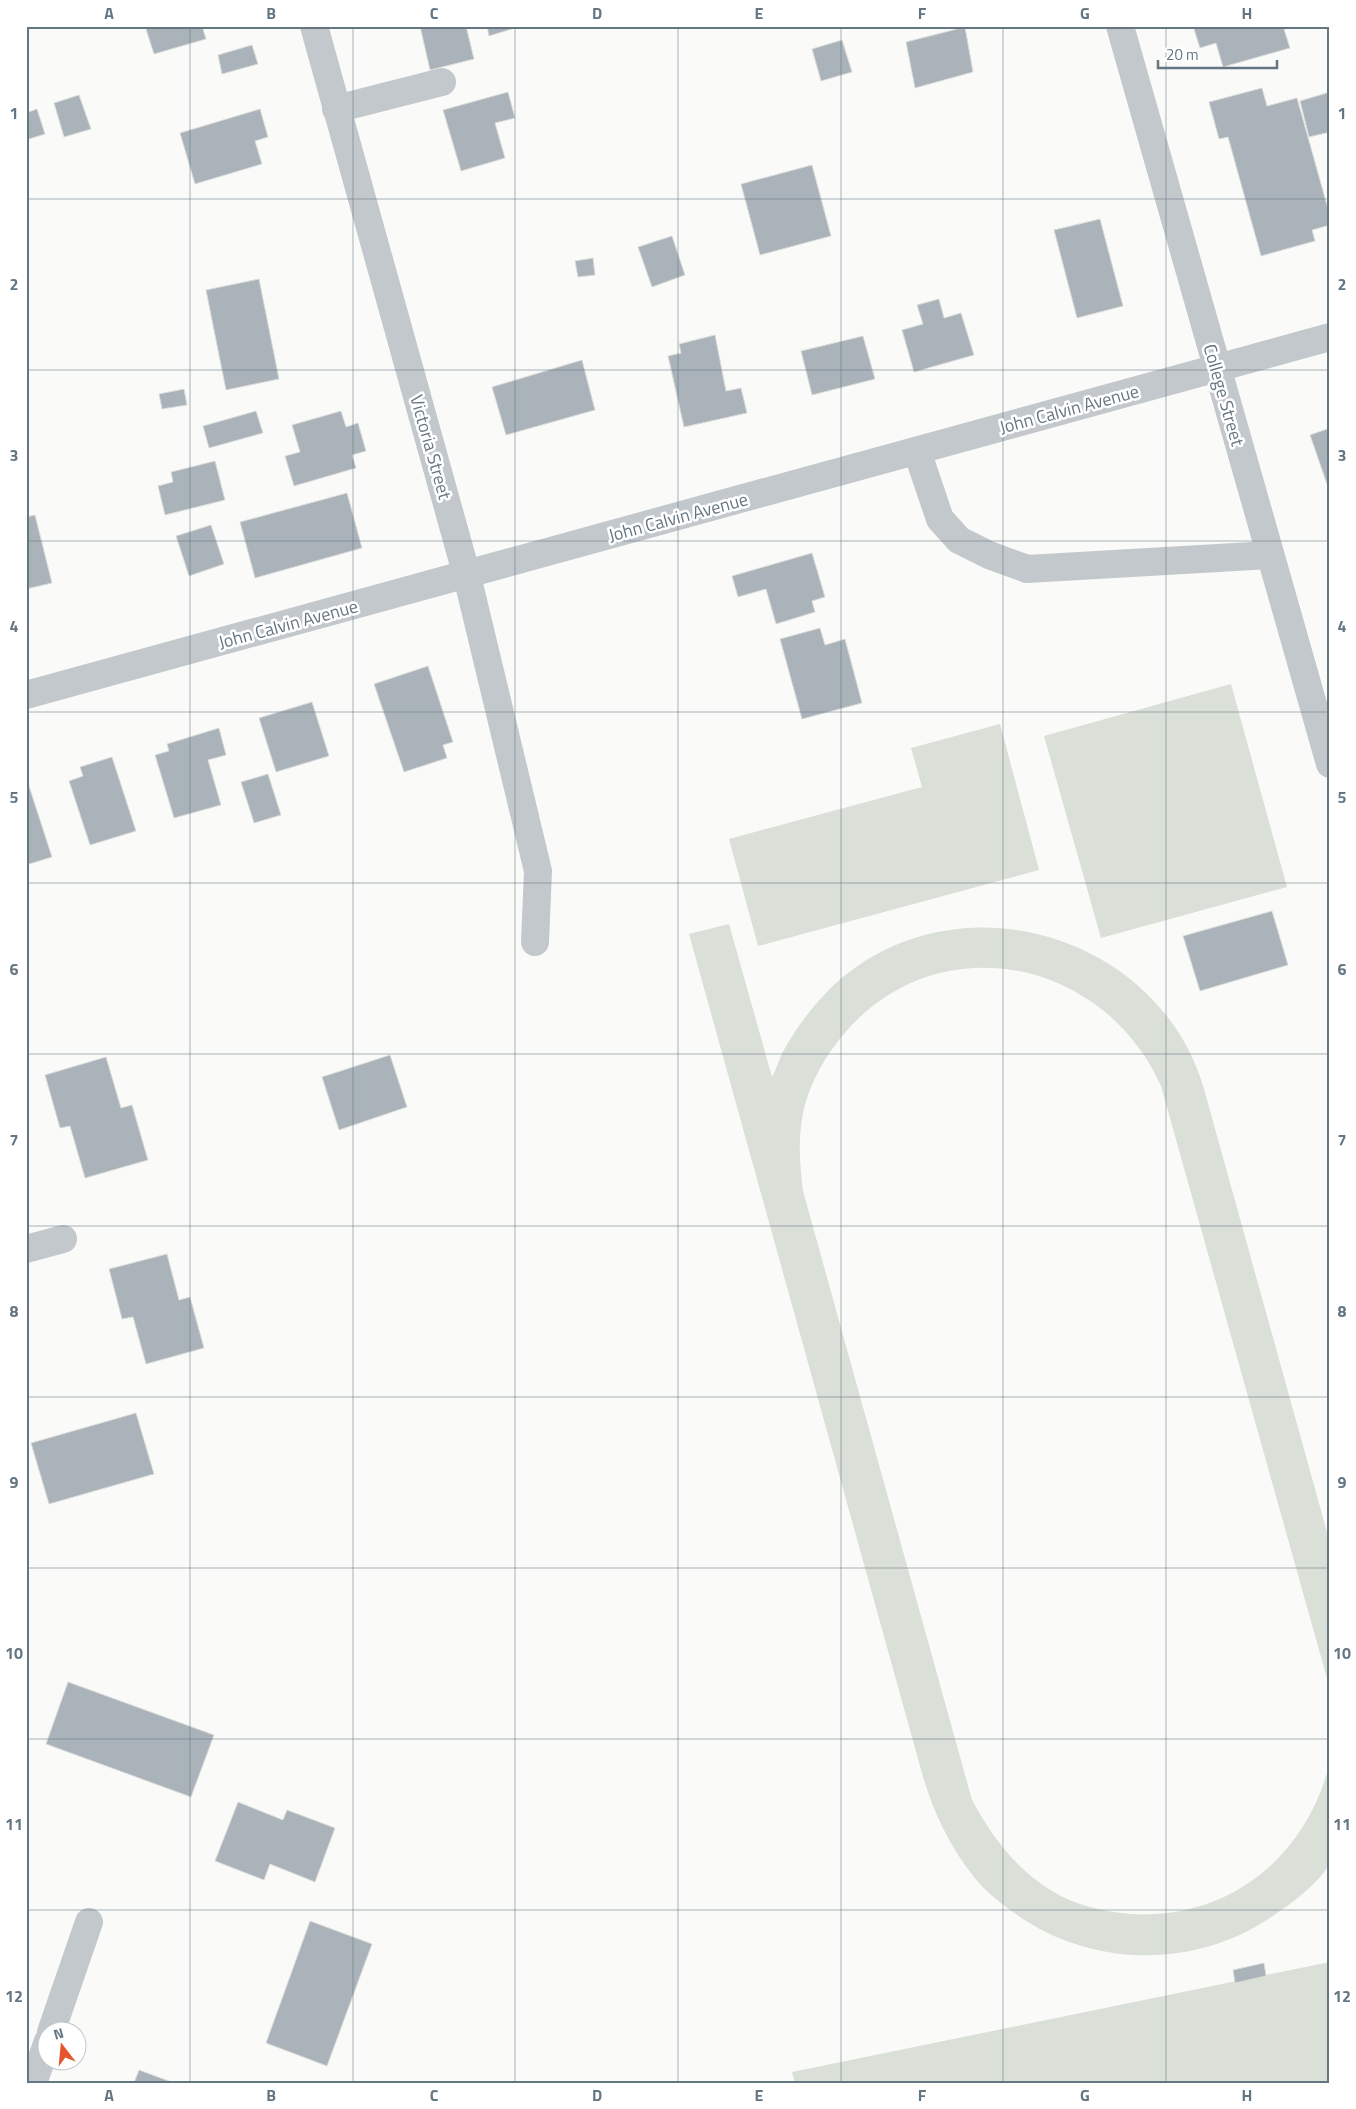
<svg xmlns="http://www.w3.org/2000/svg" width="1356" height="2109" viewBox="0 0 1356 2109" font-family="'Titillium Web',sans-serif">
<rect width="100%" height="100%" fill="#fafaf8"/>
<g fill="#dadfd7">
<path d="M1231 684 1287 887 1101 938 1044 736Z"/>
<path d="M1000 724 1039 870 758 946 729 839 922 787 911 748Z"/>
<path d="M729 924 772 1077C777 1069 779 1058 784 1050 797 1026 815 1003 835 984 956 874 1159 933 1204 1089L1330 1543V1689L1161 1086C1104 958 936 923 843 1035 823 1059 807 1088 802 1119 798 1144 800 1166 803 1191L972 1800C992 1837 1015 1868 1052 1891 1074 1905 1105 1912 1131 1914 1230 1920 1307 1856 1330 1762 1330 1784 1330 1807 1330 1830 1330 1839 1332 1851 1330 1860 1327 1877 1291 1904 1277 1913 1199 1970 1091 1969 1013 1912 999 1902 985 1891 974 1877 947 1843 931 1807 920 1766L689 934Z"/>
<path d="M1330 1962V2083H795L792 2072Z"/>
</g>
<g fill="#aab3b9" stroke="#dcdcda">
<path d="M145 26H202L206 39 154 54Z"/>
<path d="M420 26H466L474 59 430 70Z"/>
<path d="M487 26H515V28L489 36Z"/>
<path d="M1193 26H1283L1290 48 1223 67 1216 43 1200 48Z"/>
<path d="M965 27 973 72 915 88 906 42Z"/>
<path d="M842 40 852 72 821 81 812 49Z"/>
<path d="M252 45 258 64 222 74 218 55Z"/>
<path d="M1262 88 1267 106 1297 98 1330 216V225L1312 230 1315 241 1261 256 1228 137 1219 139 1209 102Z"/>
<path d="M508 92 515 118 495 123 505 158 461 171 443 110Z"/>
<path d="M1330 92V132L1309 137 1300 101Z"/>
<path d="M79 95 91 129 64 137 54 103Z"/>
<path d="M37 109 45 134 26 140V113Z"/>
<path d="M260 109 268 137 255 141 262 164 195 184 180 133Z"/>
<path d="M812 165 831 236 760 255 741 184Z"/>
<path d="M1100 219 1123 306 1077 318 1054 230Z"/>
<path d="M672 236 685 275 652 287 638 247Z"/>
<path d="M593 258 595 275 578 277 575 261Z"/>
<path d="M259 279 279 379 226 390 206 290Z"/>
<path d="M939 299 944 318 961 313 974 355 914 372 902 330 923 324 917 305Z"/>
<path d="M715 335 726 391 741 388 747 413 684 427 668 356 681 353 679 344Z"/>
<path d="M863 336 875 379 812 395 801 351Z"/>
<path d="M582 360 595 410 506 435 492 387Z"/>
<path d="M184 389 187 405 162 409 159 394Z"/>
<path d="M256 411 263 433 209 448 203 426Z"/>
<path d="M341 411 346 427 358 423 366 451 352 455 356 468 294 486 285 456 300 452 292 425Z"/>
<path d="M1330 428V483L1327 484 1310 435Z"/>
<path d="M215 461 225 500 165 515 158 486 173 482 171 472Z"/>
<path d="M347 493 362 548 255 578 240 522Z"/>
<path d="M35 515 52 583 26 589V517Z"/>
<path d="M211 525 224 564 189 576 176 536Z"/>
<path d="M812 553 825 597 812 601 815 612 776 624 766 589 738 597 732 576Z"/>
<path d="M820 628 825 645 845 639 862 703 802 719 780 639Z"/>
<path d="M428 666 453 742 443 745 447 758 404 772 374 684Z"/>
<path d="M312 702 329 756 276 772 259 718Z"/>
<path d="M219 728 226 755 208 760 221 805 174 818 155 755 169 751 167 744Z"/>
<path d="M112 757 136 831 90 845 69 781 83 776 80 767Z"/>
<path d="M268 774 281 815 254 823 241 782Z"/>
<path d="M28 783 52 857 26 865V784Z"/>
<path d="M1272 911 1288 965 1200 991 1183 936Z"/>
<path d="M390 1055 407 1107 339 1130 322 1077Z"/>
<path d="M106 1057 121 1108 132 1105 148 1160 85 1178 70 1126 60 1128 45 1075Z"/>
<path d="M167 1254 179 1300 190 1297 204 1348 146 1364 133 1317 122 1319 109 1269Z"/>
<path d="M136 1413 154 1474 49 1504 31 1443Z"/>
<path d="M68 1682 214 1735 191 1797 46 1744Z"/>
<path d="M238 1802 283 1820 287 1810 335 1828 315 1882 270 1864 264 1880 215 1861Z"/>
<path d="M310 1921 372 1944 327 2066 266 2043Z"/>
<path d="M1264 1963 1266 1976 1235 1983 1233 1970Z"/>
<path d="M139 2070 174 2083H134Z"/>
</g>
<g fill="none" stroke-linecap="round" stroke-linejoin="round">
<g stroke="#c3c8cc" stroke-width="28">
<path d="M314 26 467 576 538 871 535 942"/>
<path d="M1120 26 1330 764"/>
<path d="M336 109 442 82"/>
<path d="M917 451 940 519 959 540 989 555 1027 569 1270 555"/>
<path d="M26 695 1330 337"/>
<path d="M26 1249 63 1239"/>
<path d="M51 2032 89 1922"/>
<path d="M33 2083 48 2041"/>
</g>
</g>
<path fill="none" stroke="#657683" stroke-width="1" stroke-opacity="0.55" d="M190 26V2083M353 26V2083M515 26V2083M678 26V2083M841 26V2083M1003 26V2083M1166 26V2083M26 199H1330M26 370H1330M26 541H1330M26 712H1330M26 883H1330M26 1054H1330M26 1226H1330M26 1397H1330M26 1568H1330M26 1739H1330M26 1910H1330"/>
<g text-anchor="middle" dominant-baseline="central" stroke-width="5" stroke-linejoin="round" paint-order="stroke">
<g font-size="18" fill="#657683" stroke="#fff">
<text transform="translate(1224 395) rotate(74)">College Street</text>
<text transform="translate(1069 409) rotate(-15)">John Calvin Avenue</text>
<text transform="translate(431 447) rotate(74)">Victoria Street</text>
<text transform="translate(678 517) rotate(-15)">John Calvin Avenue</text>
<text transform="translate(288 624) rotate(-15)">John Calvin Avenue</text>
</g>
</g>
<rect width="1356" height="2109" fill="none" stroke="#ffffff" stroke-width="55"/>
<g transform="translate(62 2046) rotate(344)"><circle r="24" fill="#ffffff" stroke="#c1c8cd"/>
<path d="M0-4L9 19L0 12L-9 19Z" fill="#e4572e"/>
<text y="-8" font-size="14" font-weight="bold" text-anchor="middle" fill="#657683">N</text>
</g>
<path d="M1158 60v8h119v-8" fill="none" stroke="#657683" stroke-width="2.5"/>
<text x="1166" y="60" font-size="15" fill="#657683" stroke="#ffffff" stroke-width="4" paint-order="stroke">20 m</text>
<rect x="28" y="28" width="1300" height="2054" fill="none" stroke="#657683" stroke-width="2"/>
<g font-size="16" text-anchor="middle" font-weight="bold" fill="#657683">
<text x="109" y="19">A</text>
<text x="271" y="19">B</text>
<text x="434" y="19">C</text>
<text x="597" y="19">D</text>
<text x="759" y="19">E</text>
<text x="922" y="19">F</text>
<text x="1085" y="19">G</text>
<text x="1247" y="19">H</text>
<text x="14" y="119">1</text>
<text x="1342" y="119">1</text>
<text x="14" y="290">2</text>
<text x="1342" y="290">2</text>
<text x="14" y="461">3</text>
<text x="1342" y="461">3</text>
<text x="14" y="632">4</text>
<text x="1342" y="632">4</text>
<text x="14" y="803">5</text>
<text x="1342" y="803">5</text>
<text x="14" y="975">6</text>
<text x="1342" y="975">6</text>
<text x="14" y="1146">7</text>
<text x="1342" y="1146">7</text>
<text x="14" y="1317">8</text>
<text x="1342" y="1317">8</text>
<text x="14" y="1488">9</text>
<text x="1342" y="1488">9</text>
<text x="14" y="1659">10</text>
<text x="1342" y="1659">10</text>
<text x="14" y="1830">11</text>
<text x="1342" y="1830">11</text>
<text x="14" y="2002">12</text>
<text x="1342" y="2002">12</text>
<text x="109" y="2101">A</text>
<text x="271" y="2101">B</text>
<text x="434" y="2101">C</text>
<text x="597" y="2101">D</text>
<text x="759" y="2101">E</text>
<text x="922" y="2101">F</text>
<text x="1085" y="2101">G</text>
<text x="1247" y="2101">H</text>
</g>
</svg>
